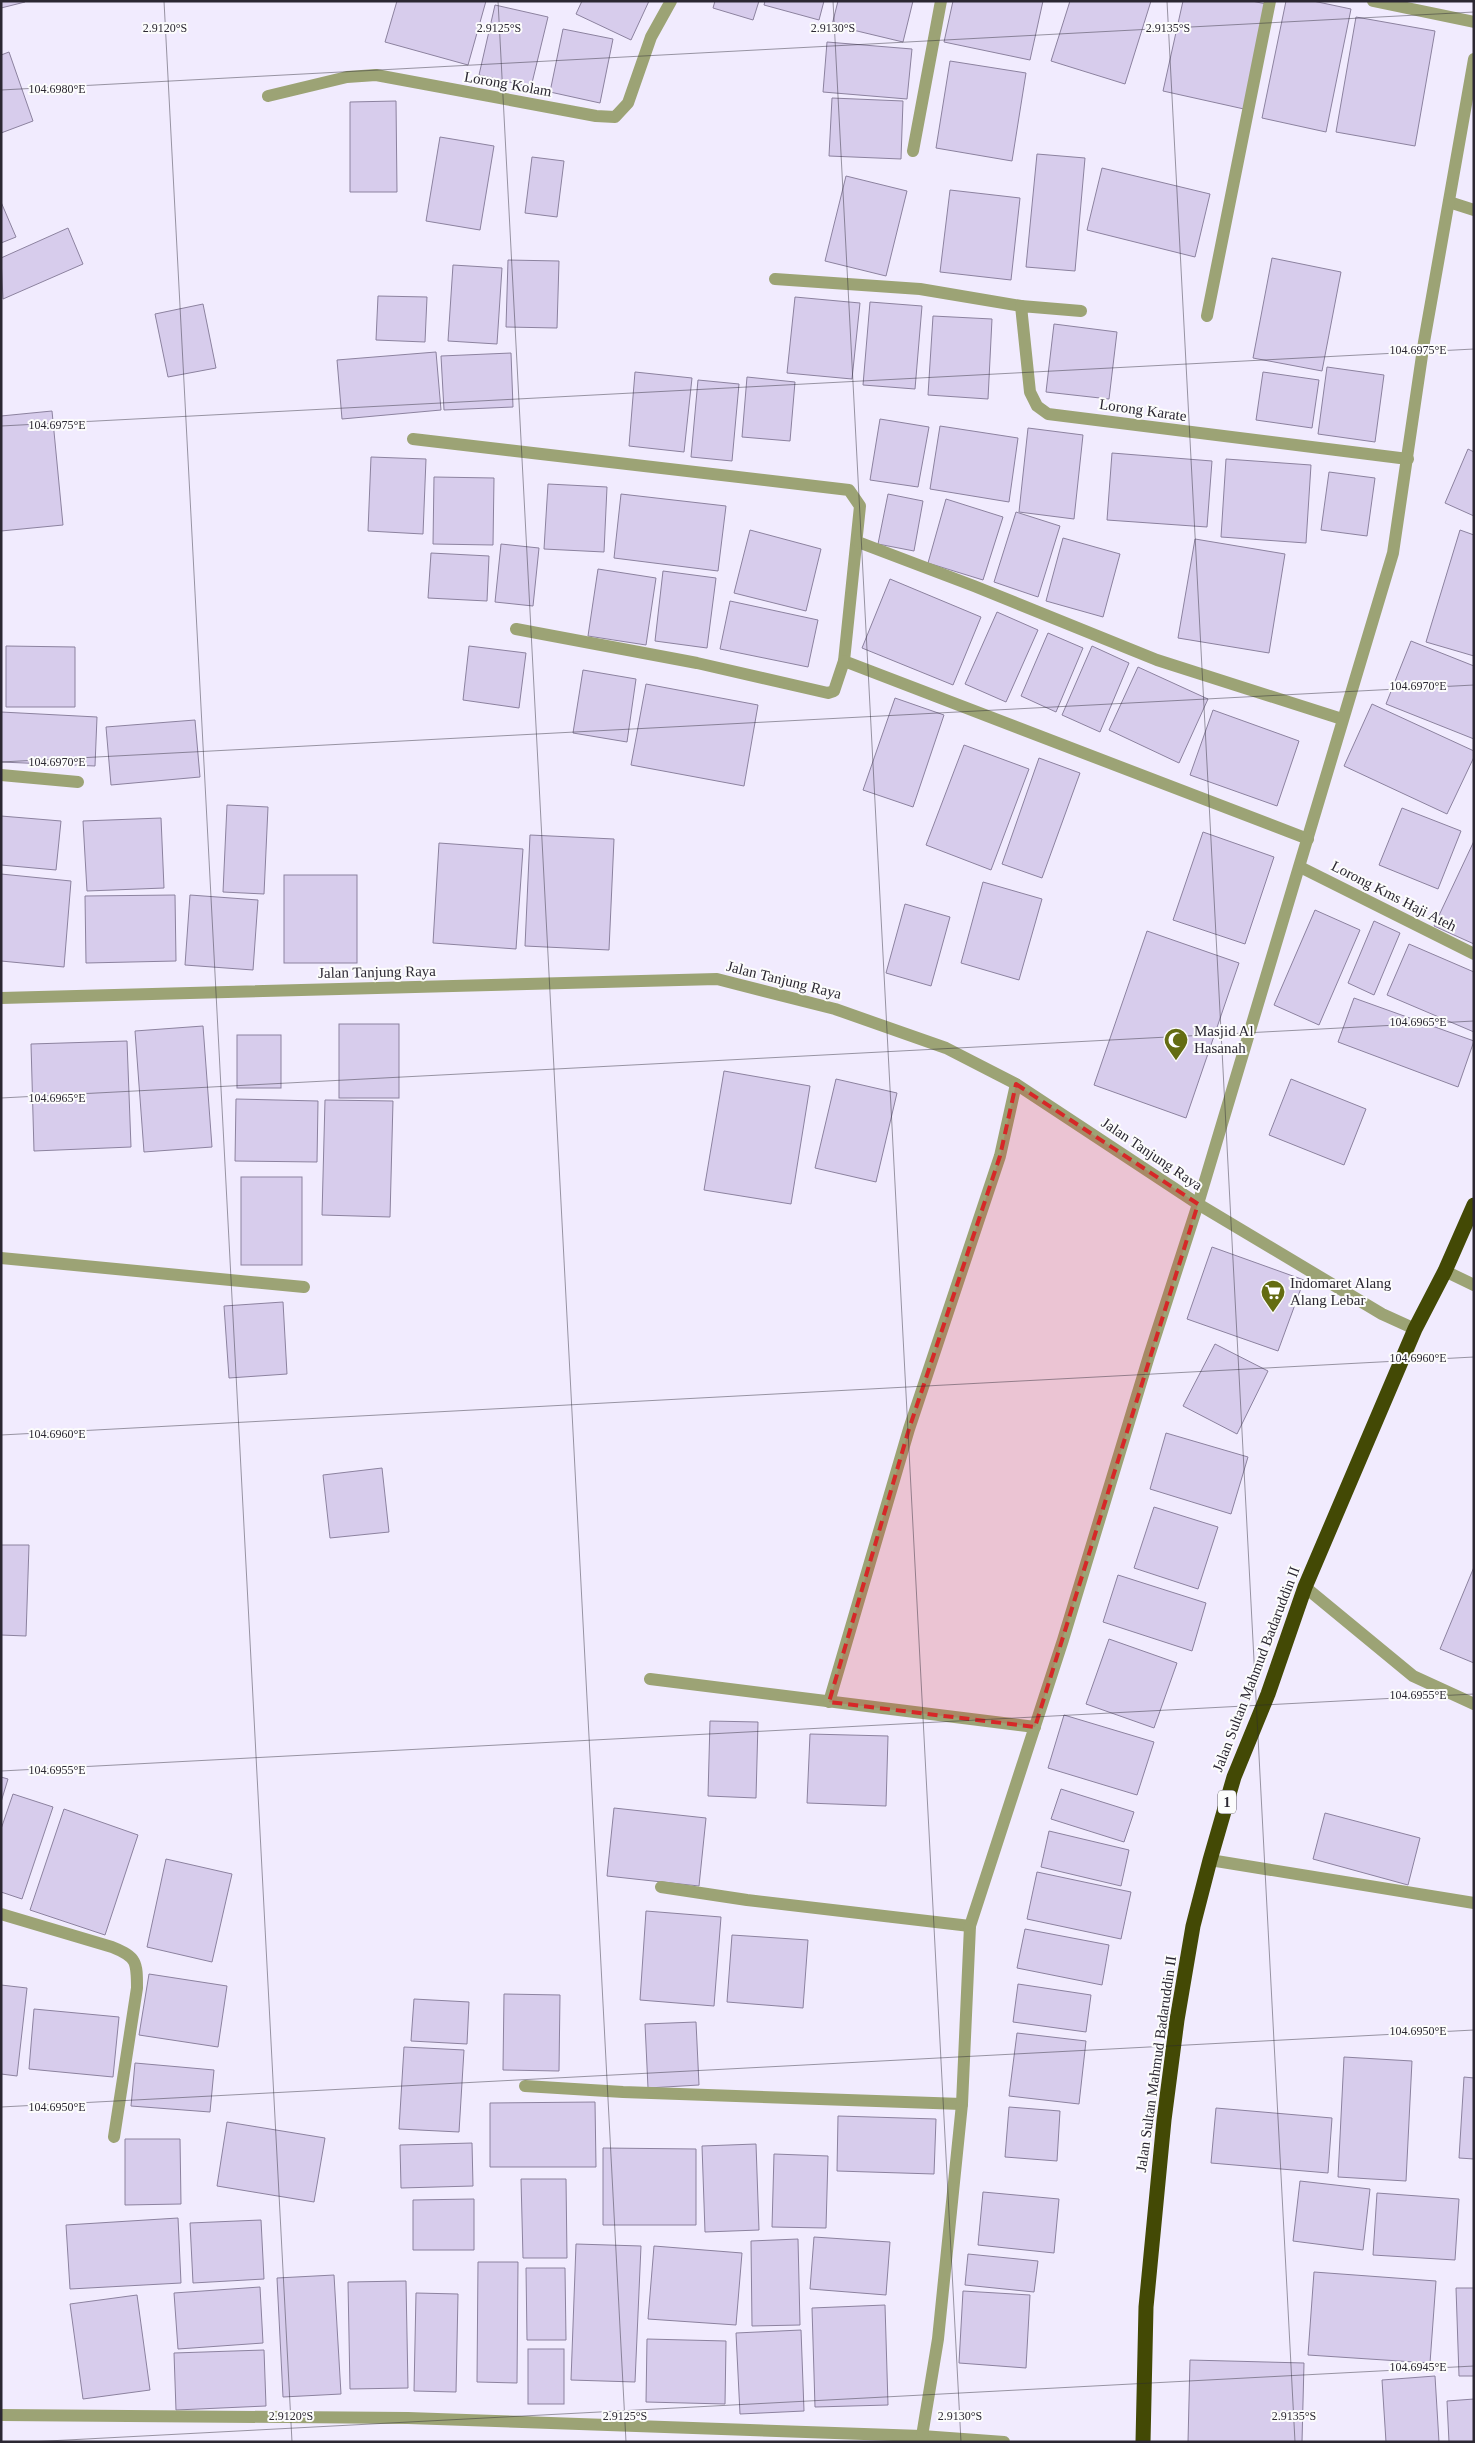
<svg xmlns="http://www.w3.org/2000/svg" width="1475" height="2443" viewBox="0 0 1475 2443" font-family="'Times New Roman',serif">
<rect width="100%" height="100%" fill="#f1ebfe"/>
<g fill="#d7ccec" stroke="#8c829f">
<path d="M1 1H25V2L1 8Z"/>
<path d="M397 1H486L468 65 385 42Z"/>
<path d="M582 1H649L631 40 576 14Z"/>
<path d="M715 1H759L753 20 713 8Z"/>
<path d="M765 1H824L819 20 764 5Z"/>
<path d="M838 1H913L903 42 832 25Z"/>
<path d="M953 1H1043L1030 60 944 42Z"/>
<path d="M1070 1H1151L1125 84 1051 61Z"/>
<path d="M1183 1H1252L1266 4 1244 109 1163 91Z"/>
<path d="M1286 1H1313L1351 9 1326 132 1262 118Z"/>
<path d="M495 5 548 17 531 87 479 75Z"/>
<path d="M1356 17 1435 31 1415 146 1336 132Z"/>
<path d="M563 29 613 39 600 103 550 92Z"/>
<path d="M827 42 912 49 907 99 823 92Z"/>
<path d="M9 52 33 121 1 133V55Z"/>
<path d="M950 61 1026 73 1012 161 936 148Z"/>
<path d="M832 98 903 101 901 159 829 156Z"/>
<path d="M396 101 397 192H350V102Z"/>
<path d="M440 137 494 146 480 230 426 221Z"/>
<path d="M1037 154 1085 158 1075 271 1026 267Z"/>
<path d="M532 157 564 161 557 217 525 213Z"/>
<path d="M1102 168 1210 194 1195 257 1087 230Z"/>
<path d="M846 176 907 191 886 276 825 261Z"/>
<path d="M950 190 1020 198 1011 280 940 272Z"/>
<path d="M1 202 16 237 1 243Z"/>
<path d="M68 228 83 264 3 299 1 258Z"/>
<path d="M1272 258 1341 272 1322 371 1253 358Z"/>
<path d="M508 260 559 261 557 328 506 327Z"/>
<path d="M453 265 502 268 497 344 448 341Z"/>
<path d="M378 296 427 297 425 342 376 340Z"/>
<path d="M795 297 860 303 852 379 787 373Z"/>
<path d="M870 302 922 306 915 389 863 385Z"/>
<path d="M203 304 216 368 168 377 155 314Z"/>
<path d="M933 316 992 319 988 399 928 395Z"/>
<path d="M1054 324 1117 332 1109 399 1046 392Z"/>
<path d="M436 352 441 410 342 419 337 360Z"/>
<path d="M511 353 513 407 444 410 441 356Z"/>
<path d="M1327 367 1384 375 1375 442 1318 434Z"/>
<path d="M635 372 692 378 684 452 629 446Z"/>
<path d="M1263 372 1319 380 1312 428 1256 420Z"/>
<path d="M747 377 795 382 790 441 742 437Z"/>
<path d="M698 380 739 384 732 461 691 457Z"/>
<path d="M52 411 63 525 1 531V416Z"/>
<path d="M880 419 929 427 918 487 870 480Z"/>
<path d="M940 426 1018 438 1009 502 930 489Z"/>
<path d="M1028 428 1083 435 1074 519 1019 512Z"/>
<path d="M1468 449 1474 452V516L1445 503Z"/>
<path d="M1112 453 1212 461 1207 527 1107 520Z"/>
<path d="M371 457 426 459 423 534 368 531Z"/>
<path d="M1226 459 1311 465 1306 543 1221 537Z"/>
<path d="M1329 472 1375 478 1367 536 1321 530Z"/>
<path d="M434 477 494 478 493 545 433 544Z"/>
<path d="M548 484 607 487 604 552 544 549Z"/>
<path d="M621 494 726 506 718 571 614 558Z"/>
<path d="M888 494 923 501 914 551 878 544Z"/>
<path d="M946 499 1003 517 983 580 928 563Z"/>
<path d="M1016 512 1060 526 1038 597 994 582Z"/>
<path d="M750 530 821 549 806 611 734 593Z"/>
<path d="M1460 530 1474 535V656L1426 642Z"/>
<path d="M1063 538 1120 554 1103 617 1046 601Z"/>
<path d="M1195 539 1285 554 1269 653 1178 638Z"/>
<path d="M501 544 539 548 533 606 495 602Z"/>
<path d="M431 553 489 556 487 601 428 598Z"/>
<path d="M598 569 656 578 646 645 588 636Z"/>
<path d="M663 571 716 578 707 648 655 641Z"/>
<path d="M890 579 981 617 953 685 862 648Z"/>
<path d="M730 601 818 620 808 667 720 649Z"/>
<path d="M997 612 1038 630 1006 702 965 684Z"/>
<path d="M1048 633 1083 648 1056 712 1021 696Z"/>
<path d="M1411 641 1474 666V739L1386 704Z"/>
<path d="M6 646 75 647V707H6Z"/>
<path d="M469 646 526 653 519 708 463 700Z"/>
<path d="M1092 646 1129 663 1100 732 1062 715Z"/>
<path d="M1138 667 1208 699 1179 763 1109 730Z"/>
<path d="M583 670 636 679 627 742 573 733Z"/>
<path d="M646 684 758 705 744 786 631 765Z"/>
<path d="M895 698 944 715 913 807 863 790Z"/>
<path d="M1372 704 1474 751V757L1447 814 1344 766Z"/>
<path d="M1213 710 1299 741 1277 806 1190 775Z"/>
<path d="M1 712 97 717 95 766 1 762Z"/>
<path d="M195 720 200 777 111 785 106 727Z"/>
<path d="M964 745 1029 769 991 870 926 845Z"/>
<path d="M1039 758 1080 773 1042 878 1002 864Z"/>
<path d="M227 805 268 807 264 894 223 892Z"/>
<path d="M1402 808 1461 831 1438 889 1379 865Z"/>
<path d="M1 816 61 821 56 870 1 865Z"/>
<path d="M161 818 164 888 87 891 83 821Z"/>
<path d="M1203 832 1274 857 1245 944 1173 920Z"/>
<path d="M530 835 614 839 609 950 525 946Z"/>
<path d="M1474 841V944L1434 926Z"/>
<path d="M439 843 523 849 516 949 433 943Z"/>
<path d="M1 874 71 881 64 967 1 961Z"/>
<rect x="284" y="875" width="73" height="88"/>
<path d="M983 882 1042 899 1019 980 961 963Z"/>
<path d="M175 895 176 961 86 963 85 896Z"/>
<path d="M190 895 258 900 253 970 185 965Z"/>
<path d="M905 904 950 917 931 986 886 973Z"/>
<path d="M1315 910 1360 930 1319 1025 1274 1005Z"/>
<path d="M1374 921 1400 933 1374 995 1348 983Z"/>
<path d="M1147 931 1239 963 1186 1118 1094 1085Z"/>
<path d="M1409 944 1474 972V1032L1387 995Z"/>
<path d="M1354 998 1474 1041 1458 1087 1338 1042Z"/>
<rect x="339" y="1024" width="60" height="74"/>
<path d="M203 1026 212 1147 144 1152 135 1031Z"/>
<rect x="237" y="1035" width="44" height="53"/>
<path d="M127 1041 131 1147 34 1151 31 1044Z"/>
<path d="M724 1071 810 1086 791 1204 704 1190Z"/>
<path d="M836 1079 897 1093 876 1182 815 1168Z"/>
<path d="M1291 1079 1366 1109 1344 1165 1269 1135Z"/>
<path d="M236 1099 318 1101 317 1162 235 1161Z"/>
<path d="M325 1100 393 1101 390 1217 322 1215Z"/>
<rect x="241" y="1177" width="61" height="88"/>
<path d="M1212 1247 1304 1280 1278 1351 1187 1319Z"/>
<path d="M283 1302 287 1374 229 1378 224 1306Z"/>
<path d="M1215 1344 1268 1371 1237 1434 1183 1406Z"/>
<path d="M1166 1433 1248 1457 1231 1514 1150 1489Z"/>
<path d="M382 1468 389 1532 330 1538 323 1475Z"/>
<path d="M1154 1507 1218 1527 1198 1589 1134 1568Z"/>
<path d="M1 1545H29L26 1636 1 1635Z"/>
<path d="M1474 1567V1663L1440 1649Z"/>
<path d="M1118 1575 1206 1603 1192 1651 1103 1622Z"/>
<path d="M1109 1639 1177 1663 1154 1728 1086 1704Z"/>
<path d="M1064 1715 1154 1742 1137 1795 1048 1768Z"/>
<path d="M710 1721 758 1722 756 1798 708 1796Z"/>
<path d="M810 1734 888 1736 886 1806 807 1803Z"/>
<path d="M1 1777 8 1779 1 1802Z"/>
<path d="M1061 1789 1134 1812 1124 1842 1051 1819Z"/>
<path d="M13 1794 53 1807 22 1899 1 1892V1829Z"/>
<path d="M614 1808 706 1818 699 1886 607 1876Z"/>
<path d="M64 1809 138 1835 105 1935 30 1910Z"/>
<path d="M1325 1813 1420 1838 1408 1885 1313 1859Z"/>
<path d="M1049 1831 1129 1850 1121 1886 1041 1867Z"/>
<path d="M166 1859 232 1874 212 1962 147 1947Z"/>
<path d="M1037 1872 1131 1892 1121 1939 1027 1919Z"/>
<path d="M646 1911 721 1917 714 2006 640 2000Z"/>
<path d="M1025 1929 1109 1945 1102 1985 1017 1968Z"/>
<path d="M732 1935 808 1940 803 2008 727 2002Z"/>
<path d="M149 1974 227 1986 218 2047 139 2035Z"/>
<path d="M1018 1984 1091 1995 1086 2032 1013 2022Z"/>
<path d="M1 1985 27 1988 17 2076 1 2074Z"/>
<path d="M504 1994 560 1995 559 2071 503 2070Z"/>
<path d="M414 1999 469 2002 467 2044 411 2041Z"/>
<path d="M34 2009 119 2017 113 2077 29 2069Z"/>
<path d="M696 2022 699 2085 648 2088 645 2024Z"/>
<path d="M1017 2033 1086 2041 1079 2104 1009 2096Z"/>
<path d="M404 2047 464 2050 459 2132 399 2129Z"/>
<path d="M1344 2057 1412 2061 1406 2181 1338 2177Z"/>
<path d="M135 2063 214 2070 210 2112 131 2106Z"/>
<path d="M1464 2077 1474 2078V2159L1459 2158Z"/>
<path d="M595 2102 596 2167H490V2103Z"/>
<path d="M1009 2107 1060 2111 1057 2161 1005 2157Z"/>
<path d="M1216 2108 1332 2118 1328 2173 1211 2163Z"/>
<path d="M838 2116 936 2119 934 2174 837 2171Z"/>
<path d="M227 2122 325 2138 314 2202 217 2186Z"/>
<path d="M125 2139H180L181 2204 125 2205Z"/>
<path d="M472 2143 473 2186 401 2188 400 2145Z"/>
<path d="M756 2144 759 2230 705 2232 702 2146Z"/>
<path d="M603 2148 696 2149V2225H603Z"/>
<path d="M774 2154 828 2156 826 2228 772 2227Z"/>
<path d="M521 2179H566L567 2258H523Z"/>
<path d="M1300 2181 1370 2189 1363 2250 1293 2241Z"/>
<path d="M983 2192 1059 2199 1054 2253 978 2245Z"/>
<path d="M1377 2193 1459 2199 1455 2260 1373 2255Z"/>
<path d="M474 2199V2250H413V2200Z"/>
<path d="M178 2218 181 2283 70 2289 66 2225Z"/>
<path d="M261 2220 264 2279 193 2283 190 2223Z"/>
<path d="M814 2237 890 2242 886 2295 810 2289Z"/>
<path d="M798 2239 800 2325 752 2326 751 2241Z"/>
<path d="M576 2244 641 2246 635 2382 571 2380Z"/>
<path d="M654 2246 742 2253 736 2325 648 2319Z"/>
<path d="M968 2254 1038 2261 1034 2292 965 2285Z"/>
<path d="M478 2262H518L517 2383 477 2382Z"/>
<path d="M526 2268H565L566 2340H527Z"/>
<path d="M1314 2272 1436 2281 1430 2363 1308 2355Z"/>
<path d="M334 2275 341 2394 283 2397 277 2278Z"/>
<path d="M406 2281 408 2388 350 2389 348 2282Z"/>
<path d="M260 2287 263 2343 178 2349 174 2293Z"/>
<path d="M1456 2288H1474V2376H1459Z"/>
<path d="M963 2291 1030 2295 1026 2368 959 2363Z"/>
<path d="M416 2293 458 2294 456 2392 414 2391Z"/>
<path d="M137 2295 150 2390 83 2399 70 2304Z"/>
<path d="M885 2305 888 2405 815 2407 812 2308Z"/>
<path d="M801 2330 804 2411 740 2414 736 2333Z"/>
<path d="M647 2339 726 2341 725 2404 646 2402Z"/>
<rect x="528" y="2349" width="36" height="55"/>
<path d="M264 2350 266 2406 176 2410 174 2353Z"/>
<path d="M1190 2360 1304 2363 1302 2442H1188Z"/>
<path d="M1435 2376 1439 2442H1386L1382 2380Z"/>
<path d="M1474 2399V2442H1449L1447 2401Z"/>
</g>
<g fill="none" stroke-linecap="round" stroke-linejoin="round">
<g stroke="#9ca375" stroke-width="12">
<path d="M1373 1 1474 22"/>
<path d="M268 96 347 77 376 75 596 116 615 117 628 103 651 37 671 1"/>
<path d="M913 151 941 1"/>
<path d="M1449 202 1474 210"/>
<path d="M775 279 920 289 1021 306"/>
<path d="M1081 311 1021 306 1030 392 1037 406 1048 414 1408 459"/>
<path d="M1207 316 1270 1"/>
<path d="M413 439 849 490 860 506 844 661 1308 839"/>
<path d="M858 542 974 586 1157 660 1342 719"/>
<path d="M516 629 697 663 828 693 834 691 844 661"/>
<path d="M1 775 78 782"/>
<path d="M1300 867 1474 954"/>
<path d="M1 998 717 979 835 1009 946 1048 1016 1084 1198 1204 1382 1314 1415 1329"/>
<path d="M1 1258 304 1287"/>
<path d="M1445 1271 1474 1285"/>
<path d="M1305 1587 1413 1676 1474 1704"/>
<path d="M650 1679 1035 1727"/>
<path d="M829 1702 909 1429 1000 1156 1016 1084"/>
<path d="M1210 1860 1474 1903"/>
<path d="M661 1887 747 1900 970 1926"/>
<path d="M1 1914 112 1947C137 1957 137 1962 137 1988L114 2137"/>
<path d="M525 2086 623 2092 962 2104"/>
<path d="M1 2415 408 2418 922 2436 1004 2442"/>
<path d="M921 2442 938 2339 962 2104 970 1926 1063 1640 1149 1356 1198 1204 1393 553 1424 342 1474 59"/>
</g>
<path stroke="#434905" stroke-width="15" d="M1143 2442 1146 2307 1164 2120 1177 2020 1193 1926 1210 1860 1234 1777 1268 1694 1305 1587 1415 1329 1445 1271 1474 1205"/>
</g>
<path fill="#d62828" fill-opacity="0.2" stroke="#d62828" stroke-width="4" stroke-dasharray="10 6" stroke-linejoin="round" d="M1016 1084 1198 1204 1035 1727 829 1702 909 1429 1000 1156Z"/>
<path fill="none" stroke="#2b2732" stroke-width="1" stroke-opacity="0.45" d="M164 1 292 2442M498 1 626 2442M833 1 961 2442M1167 1 1295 2442M1 90 1474 12M1 426 1474 349M1 762 1474 685M1 1098 1474 1021M1 1435 1474 1357M1 1771 1474 1694M1 2107 1474 2030M29 2442 1474 2366"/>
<defs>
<symbol id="mosque-pin" viewBox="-11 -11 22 30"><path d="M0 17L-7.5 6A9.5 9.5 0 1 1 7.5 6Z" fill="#646c12" stroke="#fcfcfc"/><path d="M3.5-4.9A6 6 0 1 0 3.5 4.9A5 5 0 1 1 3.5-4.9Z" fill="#fff"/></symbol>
<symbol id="supermarket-pin" viewBox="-11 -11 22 30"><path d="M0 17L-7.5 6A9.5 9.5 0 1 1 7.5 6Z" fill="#646c12" stroke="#fcfcfc"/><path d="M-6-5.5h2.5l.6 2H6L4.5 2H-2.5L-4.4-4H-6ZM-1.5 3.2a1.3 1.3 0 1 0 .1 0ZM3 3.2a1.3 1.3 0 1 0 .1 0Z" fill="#fff"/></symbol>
</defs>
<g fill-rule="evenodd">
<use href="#mosque-pin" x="1162" y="1026" width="28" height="38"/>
<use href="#supermarket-pin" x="1259" y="1278" width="28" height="38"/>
</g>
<g text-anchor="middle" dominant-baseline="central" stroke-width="4" stroke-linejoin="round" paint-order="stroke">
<rect fill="#fcfcfc" stroke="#6a676f" stroke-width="1" x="1218" y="1790.5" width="18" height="23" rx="4"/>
<g font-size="14" font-weight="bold" fill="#2b2732">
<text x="1227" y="1802">1</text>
</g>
<g font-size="15" fill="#2b2732" stroke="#fcfcfc">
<text transform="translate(508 84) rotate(10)">Lorong Kolam</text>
<text transform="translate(1143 410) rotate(8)">Lorong Karate</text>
<text transform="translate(1394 896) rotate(27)">Lorong Kms Haji Ateh</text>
<text transform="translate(377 972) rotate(-1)">Jalan Tanjung Raya</text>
<text transform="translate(784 980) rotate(14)">Jalan Tanjung Raya</text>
<text transform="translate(1152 1154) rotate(34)">Jalan Tanjung Raya</text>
<text transform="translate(1256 1669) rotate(-69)">Jalan Sultan Mahmud Badaruddin II</text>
<text transform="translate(1156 2064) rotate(-82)">Jalan Sultan Mahmud Badaruddin II</text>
</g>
<g font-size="15" fill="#2b2732" stroke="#fcfcfc" text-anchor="start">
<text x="1194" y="1031">Masjid Al<tspan x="1194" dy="17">Hasanah</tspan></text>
<text x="1290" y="1283">Indomaret Alang<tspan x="1290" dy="17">Alang Lebar</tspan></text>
</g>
</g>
<g font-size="12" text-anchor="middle" fill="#2b2732" stroke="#fcfcfc" stroke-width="4" stroke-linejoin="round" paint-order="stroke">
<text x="165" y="32">2.9120°S</text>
<text x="499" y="32">2.9125°S</text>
<text x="833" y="32">2.9130°S</text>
<text x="1168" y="32">2.9135°S</text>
<text x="57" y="93">104.6980°E</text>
<text x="1418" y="354">104.6975°E</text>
<text x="57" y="429">104.6975°E</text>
<text x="1418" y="690">104.6970°E</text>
<text x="57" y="766">104.6970°E</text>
<text x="1418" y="1026">104.6965°E</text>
<text x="57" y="1102">104.6965°E</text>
<text x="1418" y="1362">104.6960°E</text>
<text x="57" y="1438">104.6960°E</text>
<text x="1418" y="1699">104.6955°E</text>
<text x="57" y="1774">104.6955°E</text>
<text x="1418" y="2035">104.6950°E</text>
<text x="57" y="2111">104.6950°E</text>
<text x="1418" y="2371">104.6945°E</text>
<text x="291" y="2420">2.9120°S</text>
<text x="625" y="2420">2.9125°S</text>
<text x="960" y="2420">2.9130°S</text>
<text x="1294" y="2420">2.9135°S</text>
</g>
<rect width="1475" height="2443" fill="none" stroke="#2b2732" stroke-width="5"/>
</svg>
